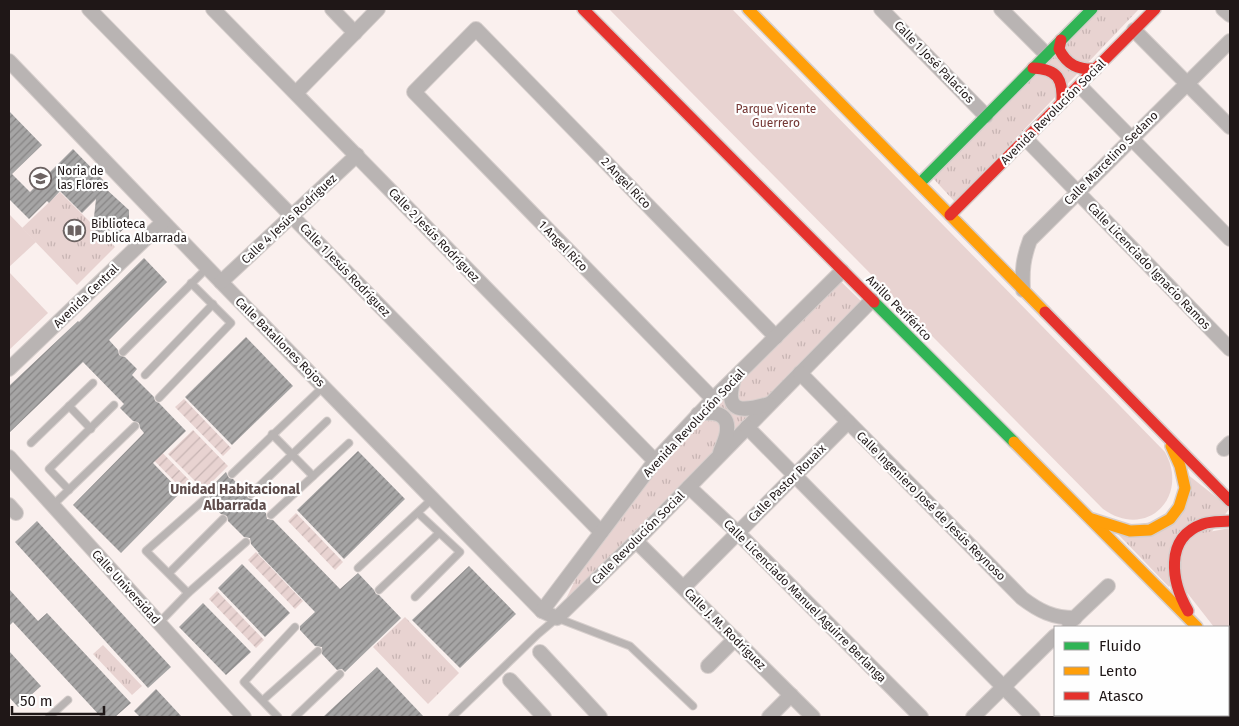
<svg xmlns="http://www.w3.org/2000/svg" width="1239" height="726" viewBox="0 0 1239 726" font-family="'Fira Sans',sans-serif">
<defs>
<pattern id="grass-tufts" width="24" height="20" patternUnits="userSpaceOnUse" patternTransform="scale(1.25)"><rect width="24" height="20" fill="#e8d3d1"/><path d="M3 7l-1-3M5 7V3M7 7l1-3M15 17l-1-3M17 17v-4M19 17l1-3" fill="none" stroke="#c7b4b3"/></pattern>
<pattern id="garden-furrows" width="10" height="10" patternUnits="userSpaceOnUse" patternTransform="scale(1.25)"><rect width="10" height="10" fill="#e8d3d1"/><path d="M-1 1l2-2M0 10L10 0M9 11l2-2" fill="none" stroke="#c7b4b3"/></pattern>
<pattern id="building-hatch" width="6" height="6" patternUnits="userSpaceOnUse" patternTransform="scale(1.25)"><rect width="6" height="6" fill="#a6a5a5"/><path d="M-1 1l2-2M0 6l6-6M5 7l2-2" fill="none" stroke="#878585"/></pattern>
</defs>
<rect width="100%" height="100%" fill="#faf0ee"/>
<g fill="url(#grass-tufts)">
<path d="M1093 9H1139L955 202 930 175Z"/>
<path d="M60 192 115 247 77 285 22 228Z"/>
<path d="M833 274 861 301 564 603 600 529Z"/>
<path d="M1187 474 1230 508 1169 587 1113 529 1173 518Z"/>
<path d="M405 617 459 673 428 704 373 647Z"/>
<path d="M103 645 142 686 132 695 93 654Z"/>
</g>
<g fill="#e8d3d1">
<path d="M609 9H732L1165 452C1190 498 1146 540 1103 509Z"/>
<path d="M9 214 36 242 9 267Z"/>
<path d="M9 272 48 313 9 350Z"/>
<path d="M1230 528V645L1228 643V627H1214L1185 590 1178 560 1192 535Z"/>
</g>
<g fill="url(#garden-furrows)">
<path d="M184 399 231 448 223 456 175 407Z"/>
<path d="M193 430 228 466 204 490 168 454Z"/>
<path d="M145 435 192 483 184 491 137 443Z"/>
<path d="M296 513 343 562 335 570 288 521Z"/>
<path d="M256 552 303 601 295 609 248 560Z"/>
<path d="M217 591 264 640 256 648 209 599Z"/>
</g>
<g fill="url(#building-hatch)">
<path d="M9 111 42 145 12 174 30 192 73 149 109 186 106 189 129 210V224L116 236 111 230 103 233 96 231 93 226 96 199 82 213 60 191 49 203 47 201 29 219 9 199Z"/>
<path d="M144 258 167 282 109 340 118 350 119 355 125 357 137 369 132 375 154 397 155 401 159 403 186 431 153 463 181 492 121 553 73 505 144 433 140 428 139 423 133 421 120 408 124 404 83 362 9 433V386L78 321 79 322Z"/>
<path d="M246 337 293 386 232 445 185 397Z"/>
<path d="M358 451 405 499 344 559 297 510Z"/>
<path d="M226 472 229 478 233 479 246 493 248 498 252 499 266 513 267 519 273 520 340 589 358 573 374 590 376 594 379 595 401 618 345 672 342 669 337 670 322 654V647L315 646 300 630V626L315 612 258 553H259L251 544 250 538 244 537 228 521 227 516 221 514 209 502 210 498 209 495 204 494Z"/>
<path d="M37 521 171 667 148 688 15 542Z"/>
<path d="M242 564 290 613 265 637 218 588Z"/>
<path d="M469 566 516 614 460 668 412 620Z"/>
<path d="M9 589 38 621 47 613 131 703 115 717H101L13 622 9 626Z"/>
<path d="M203 603 251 652 226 675 179 627Z"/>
<path d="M9 651 41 686 18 707 9 697Z"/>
<path d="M377 667 424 717H323Z"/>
<path d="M156 689 182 717H140L134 711Z"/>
</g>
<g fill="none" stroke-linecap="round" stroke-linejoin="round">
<defs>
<g id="lane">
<path d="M123 352 207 268"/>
<path d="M145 375 213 304"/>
<path d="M159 398 231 323 191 283"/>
<path d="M69 406 91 429"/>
<path d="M272 434 313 476"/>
<path d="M31 443 93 383"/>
<path d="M232 474 323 387"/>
<path d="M69 490 49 469 114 405"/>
<path d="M251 494 327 421"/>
<path d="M53 505 135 426"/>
<path d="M271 515 349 443"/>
<path d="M358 568 432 499"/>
<path d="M169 573 223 519"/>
<path d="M379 590 439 533"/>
<path d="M188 593 146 551 205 499"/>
<path d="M415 597 460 552 418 513"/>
<path d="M159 623 188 593 246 542"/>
<path d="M263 700 318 651"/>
<path d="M49 717 68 700"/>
<path d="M278 717 244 682 295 627"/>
<path d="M295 717 340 674"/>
<path d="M452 717 538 634 557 618 630 646 693 706"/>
</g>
<g id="street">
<path d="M89 9 601 532"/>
<path d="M213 9 655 461"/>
<path d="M332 9 355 33"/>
<path d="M881 9 986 116"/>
<path d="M1001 9 1046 54"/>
<path d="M1223 9 1230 15"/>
<path d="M1134 30 1230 127"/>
<path d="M9 61 221 282 542 611 557 618 636 541 872 300"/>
<path d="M1080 86 1230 239"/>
<path d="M296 93 378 9"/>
<path d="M1026 139 1230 349"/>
<path d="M221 282 357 155"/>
<path d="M1023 290C1022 270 1023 259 1030 240L1230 41"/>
<path d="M9 369 163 222"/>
<path d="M800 373 1022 598C1039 611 1053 618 1075 618"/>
<path d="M734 379C723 415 744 411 769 404"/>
<path d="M713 399 414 92 476 29 776 337"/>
<path d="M698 414C711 411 729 412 727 430 727 438 722 446 720 453"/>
<path d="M747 427 1033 717"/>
<path d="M1224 449 1230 443"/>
<path d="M9 457 244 717"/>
<path d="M689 487 737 532 921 717"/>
<path d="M9 505 16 513"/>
<path d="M636 541 813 717"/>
<path d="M684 587 848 422"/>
<path d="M542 611 655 461 713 399 842 271"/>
<path d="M1069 623 1108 586"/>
<path d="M540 652 600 717"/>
<path d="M708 666 735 639"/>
<path d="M510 680 544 717"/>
<path d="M1138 715 1140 717"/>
<path d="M769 717 791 695"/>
<path d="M973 717 1055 636"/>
<path d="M1153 717 1155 715"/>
</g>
<g id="fast">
<path d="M920 183 1092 9"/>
<path d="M874 302 1014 442"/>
<path d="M1228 659 1230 661"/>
</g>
<g id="slow">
<path d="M748 9 1045 312"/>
<path d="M1014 442 1197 627"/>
<path d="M1092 519 1130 531 1150 530 1170 519 1179 507 1185 488 1180 466 1171 446"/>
</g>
<g id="jam">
<path d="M583 9 874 302"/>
<path d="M1061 40 1059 49C1067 65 1078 70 1096 69"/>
<path d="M1033 68C1058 69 1063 79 1062 103"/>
<path d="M950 215 1155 9"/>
<path d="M1045 312 1230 501"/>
<path d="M1188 611C1172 583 1163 538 1203 524 1212 521 1221 522 1230 521"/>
</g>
</defs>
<use href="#lane" stroke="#d6cecc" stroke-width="9"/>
<use href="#street" stroke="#d6cecc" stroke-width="16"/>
<use href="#fast" stroke="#d6cecc" stroke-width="14"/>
<use href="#slow" stroke="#d6cecc" stroke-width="14"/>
<use href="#jam" stroke="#d6cecc" stroke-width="14"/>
<use href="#lane" stroke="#b9b4b3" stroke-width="7"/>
<use href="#street" stroke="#b9b4b3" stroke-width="14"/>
<use href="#fast" stroke="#30b455" stroke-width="11"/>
<use href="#slow" stroke="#ff9f0a" stroke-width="11"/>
<use href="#jam" stroke="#e5322d" stroke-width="11"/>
</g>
<defs>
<symbol id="school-ring" viewBox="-11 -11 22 22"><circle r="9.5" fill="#fefefe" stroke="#6c6362" stroke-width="1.5"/><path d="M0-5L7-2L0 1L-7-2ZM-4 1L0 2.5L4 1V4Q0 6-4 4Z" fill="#6c6362"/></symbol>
<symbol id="library-ring" viewBox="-11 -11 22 22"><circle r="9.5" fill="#fefefe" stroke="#6c6362" stroke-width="1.5"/><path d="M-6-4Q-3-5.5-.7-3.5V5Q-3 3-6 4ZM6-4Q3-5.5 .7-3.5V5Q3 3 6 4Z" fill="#6c6362"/></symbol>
</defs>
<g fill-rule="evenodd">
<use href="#school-ring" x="28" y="166" width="25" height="25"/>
<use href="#library-ring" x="62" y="218" width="25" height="25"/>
</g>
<g text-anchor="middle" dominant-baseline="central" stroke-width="4.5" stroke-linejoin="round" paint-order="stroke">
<g font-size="12" fill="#1f1717" stroke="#fefefe">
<text transform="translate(934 62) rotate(46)">Calle 1 José Palacios</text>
<text transform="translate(1053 112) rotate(-45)">Avenida Revolución Social</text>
<text transform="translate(1111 158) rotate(-45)">Calle Marcelino Sedano</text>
<text transform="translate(626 183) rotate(46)">2 Angel Rico</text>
<text transform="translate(289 219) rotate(-43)">Calle 4 Jesús Rodríguez</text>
<text transform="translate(434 235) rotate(46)">Calle 2 Jesús Rodríguez</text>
<text transform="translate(563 246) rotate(46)">1 Angel Rico</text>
<text transform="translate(1149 266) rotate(46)">Calle Licenciado Ignacio Ramos</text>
<text transform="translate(345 270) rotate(46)">Calle 1 Jesús Rodríguez</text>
<text transform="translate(86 296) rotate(-44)">Avenida Central</text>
<text transform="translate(899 308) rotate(45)">Anillo Periférico</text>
<text transform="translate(280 342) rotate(45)">Calle Batallones Rojos</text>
<text transform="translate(694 423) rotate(-47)">Avenida Revolución Social</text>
<text transform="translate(787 483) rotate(-45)">Calle Pastor Rouaix</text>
<text transform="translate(931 506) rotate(45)">Calle Ingeniero José de Jesús Reynoso</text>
<text transform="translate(638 538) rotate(-45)">Calle Revolución Social</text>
<text transform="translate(126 587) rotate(48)">Calle Universidad</text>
<text transform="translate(805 601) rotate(45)">Calle Licenciado Manuel Aguirre Berlanga</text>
<text transform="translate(725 629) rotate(45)">Calle J. M. Rodríguez</text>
</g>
<g font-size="12" fill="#743734" stroke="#fefefe">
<text x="776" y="109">Parque Vicente<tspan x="776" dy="14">Guerrero</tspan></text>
</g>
<g font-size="12" fill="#1f1717" stroke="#fefefe" text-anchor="start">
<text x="57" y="171">Noria de<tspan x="57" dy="14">las Flores</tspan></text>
<text x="91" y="224">Biblioteca<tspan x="91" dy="14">Publica Albarrada</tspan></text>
</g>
<g font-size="14" font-weight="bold" fill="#5d4b4a" stroke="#fefefe">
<text x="235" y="489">Unidad Habitacional<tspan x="235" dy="16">Albarrada</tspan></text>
</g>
</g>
<rect width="1239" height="726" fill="none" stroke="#1f1717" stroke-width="20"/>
<rect x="1054" y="626" width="175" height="90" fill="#fefefe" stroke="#a5a2a2"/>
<rect x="1064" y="642" width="25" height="8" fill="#30b455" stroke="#a5a2a2"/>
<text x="1099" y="651" font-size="15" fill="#1f1717">Fluido</text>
<rect x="1064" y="667" width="25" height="8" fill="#ff9f0a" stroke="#a5a2a2"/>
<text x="1099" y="676" font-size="15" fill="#1f1717">Lento</text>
<rect x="1064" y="692" width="25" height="8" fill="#e5322d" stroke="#a5a2a2"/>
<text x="1099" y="701" font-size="15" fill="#1f1717">Atasco</text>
<path d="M12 706v8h92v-8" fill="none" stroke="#1f1717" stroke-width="2.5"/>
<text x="20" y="706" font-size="15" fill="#1f1717" stroke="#fefefe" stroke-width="4" paint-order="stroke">50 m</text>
</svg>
